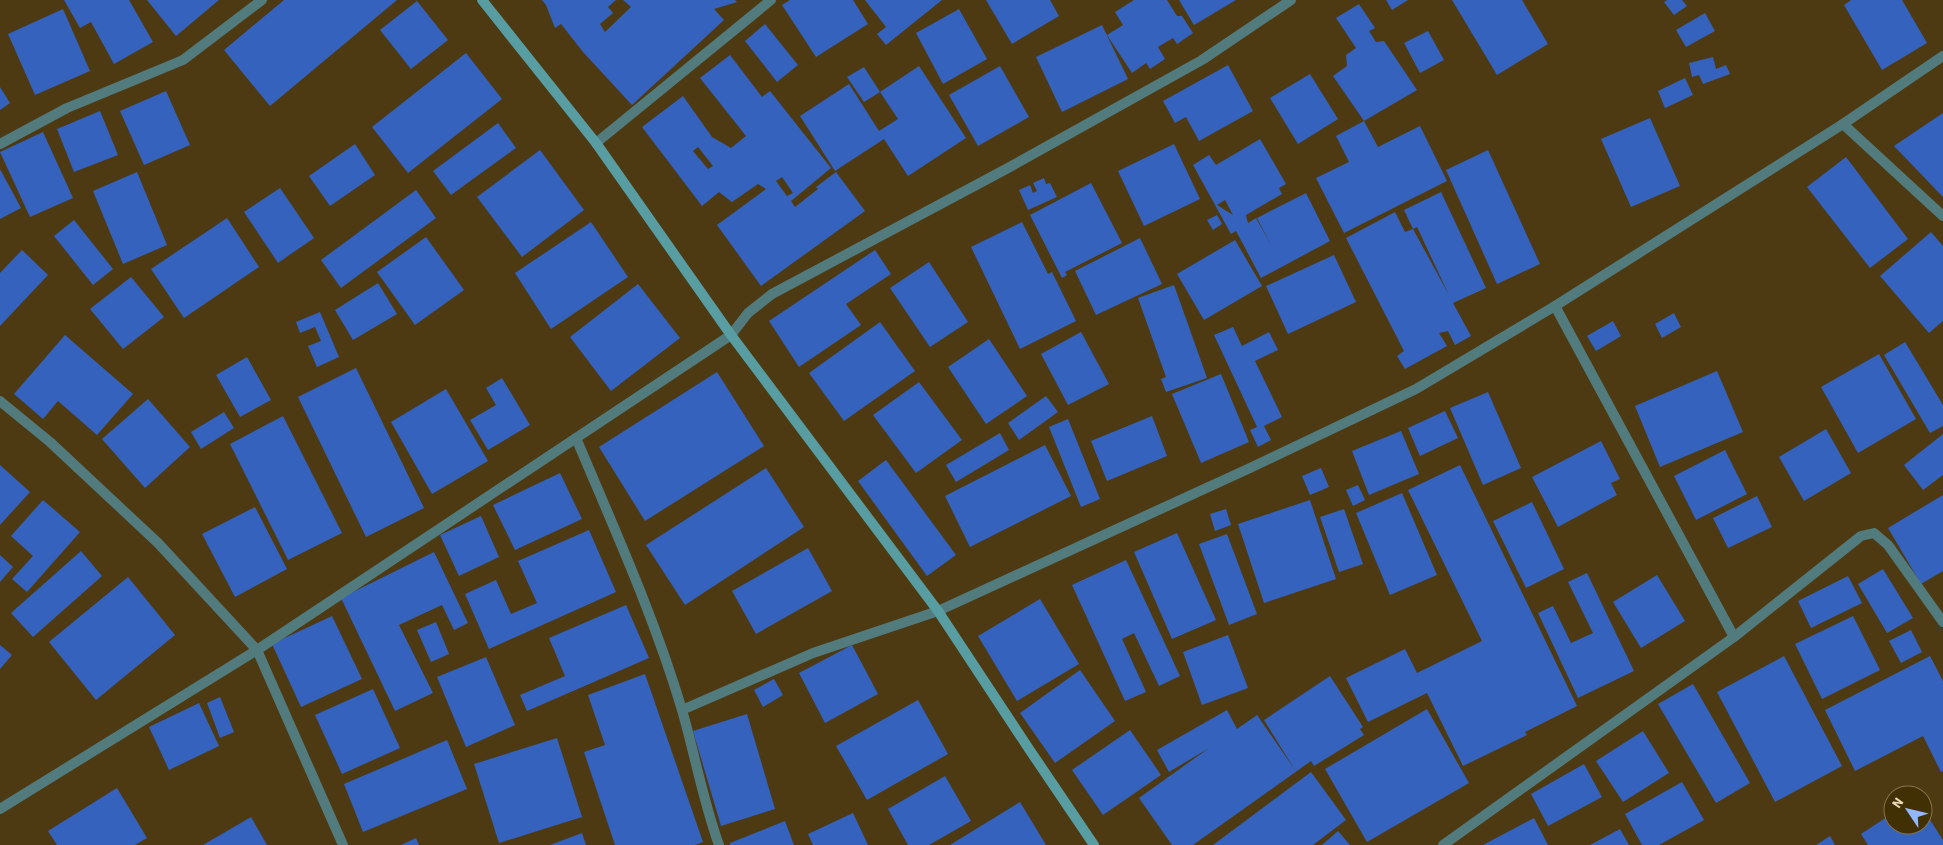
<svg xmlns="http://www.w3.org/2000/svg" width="1943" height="845" viewBox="0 0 1943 845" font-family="'Source Sans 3',sans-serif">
<rect width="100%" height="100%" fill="#4d3a12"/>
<g fill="#3562bd" fill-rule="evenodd">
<path d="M64 0H129L153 42 114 64 91 22 80 28Z"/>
<path d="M147 0H219L176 36Z"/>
<path d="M284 0H397L270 106 224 50Z"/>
<path d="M542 0H616L608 7 613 13 600 24 605 32 631 7 623 0H735L737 2 714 9 724 20 632 105 583 52 561 24 555 28 546 5Z"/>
<path d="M790 0H853L868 24 816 57 782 5Z"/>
<path d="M865 0H942L886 45 877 34 886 27Z"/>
<path d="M986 0H1050L1059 16 1012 44Z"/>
<path d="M1134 0H1167L1177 16H1182L1193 33 1177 44 1173 38 1158 47 1165 59 1150 69 1146 63 1132 73 1107 35 1123 25 1115 12Z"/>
<path d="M1179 0H1236L1194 25Z"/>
<path d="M1386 0H1408L1392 10Z"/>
<path d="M1452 0H1522L1548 44 1497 75Z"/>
<path d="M1667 0H1682L1687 6 1674 15 1664 2Z"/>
<path d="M1851 0H1902L1927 43 1882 70 1844 5Z"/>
<path d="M417 1 448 40 411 69 380 30Z"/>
<path d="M1359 4 1375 28 1369 31 1376 42 1384 41 1417 90 1364 121 1333 76 1347 66 1346 55 1356 48 1336 18Z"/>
<path d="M63 9 90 71 35 95 8 34Z"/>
<path d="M959 9 987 59 943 84 916 33Z"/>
<path d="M1705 13 1715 31 1686 47 1676 30Z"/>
<path d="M765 24 798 65 777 82 745 41Z"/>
<path d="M1102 25 1128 79 1062 112 1036 57Z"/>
<path d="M1428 31 1444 60 1420 73 1404 43Z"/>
<path d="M466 53 502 99 408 173 372 127Z"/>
<path d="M730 55 762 97 770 91 831 168 791 201 795 207 818 189 816 187 836 172 865 211 761 286 717 225 766 189 758 184 732 202 719 192 702 206 642 127 683 96 712 137 731 148 746 136 700 78ZM698 147 713 166 708 169 693 151ZM782 177 793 193 787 196 776 181Z"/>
<path d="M1713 57 1716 69 1726 65 1730 74 1703 84 1699 75 1692 77 1689 63Z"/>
<path d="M1228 65 1253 111 1199 141 1186 117 1175 123 1163 101Z"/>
<path d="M919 66 966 138 908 176 884 139 835 171 800 116 849 84 879 131 898 119 880 92Z"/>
<path d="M1000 66 1029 117 978 146 949 95Z"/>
<path d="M864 67 880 92 864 102 847 77Z"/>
<path d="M1310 74 1338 119 1298 144 1270 98Z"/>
<path d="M1685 78 1693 95 1665 108 1658 91Z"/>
<path d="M0 87 10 103 0 110Z"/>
<path d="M166 91 190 145 144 165 120 111Z"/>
<path d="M100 111 118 155 74 172 57 129Z"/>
<path d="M1943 113V197L1894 146Z"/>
<path d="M1650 118 1680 186 1631 207 1601 139Z"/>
<path d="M1364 121 1378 147 1420 126 1447 181 1344 233 1316 178 1349 162 1336 136Z"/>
<path d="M498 123 516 148 451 195 433 171Z"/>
<path d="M43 132 73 198 30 217 0 152Z"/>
<path d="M1260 139 1286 184 1279 188 1282 194 1246 215 1248 223 1256 218 1272 247 1257 218 1306 193 1330 241 1261 278 1236 231 1231 234 1193 165 1209 155 1216 165ZM1225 200 1233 215 1217 205Z"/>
<path d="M355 144 375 175 330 206 309 176Z"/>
<path d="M1174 144 1200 199 1144 226 1118 171Z"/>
<path d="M540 150 584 210 522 257 477 197Z"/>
<path d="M1488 150 1540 264 1497 284 1446 170Z"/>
<path d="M1846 157 1908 239 1870 268 1807 187Z"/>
<path d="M0 169 21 208 0 219Z"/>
<path d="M137 172 167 245 123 264 93 191Z"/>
<path d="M1044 178 1046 184 1050 183 1057 197 1028 210 1019 190 1030 185 1033 193 1037 191 1033 183Z"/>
<path d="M1091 183 1122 243 1065 272 1067 275 1062 278 1030 215Z"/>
<path d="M280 188 314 238 278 263 244 212Z"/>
<path d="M416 190 436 218 341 288 321 260Z"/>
<path d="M1441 192 1486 288 1453 303 1471 336 1455 345 1448 331 1439 333 1447 346 1405 369 1397 356 1404 351 1346 238 1395 212 1405 232 1413 229 1404 210ZM1417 227 1449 295 1413 229Z"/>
<path d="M1217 215 1222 224 1213 230 1207 220Z"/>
<path d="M227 218 259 267 184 318 151 269Z"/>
<path d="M74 220 113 269 93 285 54 236Z"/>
<path d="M591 222 628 277 551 329 515 273Z"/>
<path d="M1022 222 1048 274 1052 272 1076 321 1020 349 971 247Z"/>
<path d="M1931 232 1943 246V321L1929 333 1880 276Z"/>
<path d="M426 237 464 290 415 325 377 272Z"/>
<path d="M1140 238 1162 284 1096 315 1075 271Z"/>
<path d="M1235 240 1262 286 1204 320 1177 274Z"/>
<path d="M22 250 48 275 0 326V273Z"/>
<path d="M875 250 891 274 846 304 861 325 799 367 769 321Z"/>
<path d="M1334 255 1356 302 1288 334 1266 286Z"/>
<path d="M929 262 968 322 930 347 890 288Z"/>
<path d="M131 277 164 317 123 349 90 309Z"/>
<path d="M378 283 397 314 353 340 335 310Z"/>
<path d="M638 284 680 338 611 391 570 337Z"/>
<path d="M1174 285 1207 378 1166 392 1161 379 1166 377 1138 298Z"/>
<path d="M320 312 339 357 317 367 308 346 321 341 315 327 300 333 296 322Z"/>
<path d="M1674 313 1681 327 1662 338 1655 324Z"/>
<path d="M1613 321 1621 336 1596 351 1587 336Z"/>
<path d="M880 322 915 371 844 421 809 373Z"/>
<path d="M1233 327 1242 346 1269 332 1278 350 1255 361 1282 417 1264 426 1271 440 1258 447 1250 430 1257 427 1214 335Z"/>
<path d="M1081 332 1109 384 1068 405 1041 354Z"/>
<path d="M65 335 133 394 97 435 58 401 43 419 14 394Z"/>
<path d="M989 339 1027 396 986 424 948 367Z"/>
<path d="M1905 342 1943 405V426L1930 433 1884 355Z"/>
<path d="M1879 354 1916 419 1858 453 1821 387Z"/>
<path d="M247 357 271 400 240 417 216 375Z"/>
<path d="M356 368 424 508 366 537 298 397Z"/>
<path d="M1717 371 1743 432 1660 467 1635 406Z"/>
<path d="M717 372 764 446 645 521 599 447Z"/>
<path d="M1221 374 1249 442 1201 463 1172 394Z"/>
<path d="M502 378 530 425 488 450 470 420 496 405 486 388Z"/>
<path d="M919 382 962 440 916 473 873 415Z"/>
<path d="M446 389 488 461 432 494 391 422Z"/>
<path d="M1488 392 1521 468 1483 485 1450 408Z"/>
<path d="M1046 396 1058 412 1019 440 1008 423Z"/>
<path d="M148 399 190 447 145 488 102 439Z"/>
<path d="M1445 411 1458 438 1420 456 1408 428Z"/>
<path d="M224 412 234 428 201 449 191 432Z"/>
<path d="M283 416 342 533 288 560 230 444Z"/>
<path d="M1152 416 1167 456 1107 481 1091 441Z"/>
<path d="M1068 419 1100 499 1081 507 1049 427Z"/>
<path d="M1826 429 1851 473 1804 501 1779 457Z"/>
<path d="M1401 431 1419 474 1369 495 1352 451Z"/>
<path d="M1000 433 1009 450 956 482 946 465Z"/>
<path d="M1943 434V475L1923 490 1904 465Z"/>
<path d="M1601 441 1620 479 1611 483 1617 495 1558 527 1532 477Z"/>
<path d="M1045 445 1071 496 970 547 945 496Z"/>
<path d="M1725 450 1747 494 1696 520 1674 476Z"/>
<path d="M886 460 956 555 927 576 858 481Z"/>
<path d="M0 465 30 492 0 525Z"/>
<path d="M1460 465 1577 706 1525 732 1527 735 1463 766 1427 693 1368 722 1346 678 1405 649 1417 673 1482 641 1408 490Z"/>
<path d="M766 468 804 527 685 605 646 545Z"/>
<path d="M1321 468 1329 487 1310 495 1302 476Z"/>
<path d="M560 473 582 519 515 550 493 505Z"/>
<path d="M1358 485 1365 500 1353 506 1346 490Z"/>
<path d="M1402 493 1437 575 1390 595 1356 513Z"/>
<path d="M1943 495V571L1921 584 1888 528Z"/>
<path d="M1757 496 1772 527 1728 548 1713 518Z"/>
<path d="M43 500 80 532 27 592 12 579 33 556 11 536Z"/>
<path d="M1310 500 1336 579 1264 603 1238 524Z"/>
<path d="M1532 502 1564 569 1526 588 1493 521Z"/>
<path d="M255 507 287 569 235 597 202 534Z"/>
<path d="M1226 509 1231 525 1215 531 1210 514Z"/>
<path d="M1344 509 1363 564 1339 572 1320 517Z"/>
<path d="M481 516 499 557 459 576 440 535Z"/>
<path d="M589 530 616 592 489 649 465 594 496 580 511 614 537 603 518 561Z"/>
<path d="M1177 533 1216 620 1172 639 1134 552Z"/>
<path d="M1227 534 1257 614 1229 625 1199 544Z"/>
<path d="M808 548 832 591 756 634 732 591Z"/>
<path d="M81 551 102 576 33 637 11 613Z"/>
<path d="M434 552 468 623 454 630 442 605 399 625 433 693 395 711 341 598Z"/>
<path d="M0 555 13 567 0 582Z"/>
<path d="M1126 560 1180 676 1159 686 1134 633 1122 639 1146 692 1125 701 1072 585Z"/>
<path d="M1883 569 1913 618 1887 633 1858 584Z"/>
<path d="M1587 573 1634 671 1578 698 1538 613 1553 606 1571 643 1593 633 1568 582Z"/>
<path d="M1657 575 1685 621 1641 648 1613 602Z"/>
<path d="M1848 576 1862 603 1811 628 1798 601Z"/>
<path d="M128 577 175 635 96 700 49 642Z"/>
<path d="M1040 599 1079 664 1017 701 978 636Z"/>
<path d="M626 605 649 658 527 711 520 695 565 676 549 638Z"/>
<path d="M332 616 362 679 301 707 272 644Z"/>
<path d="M1853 616 1880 670 1822 699 1795 644Z"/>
<path d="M436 622 449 654 431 662 417 630Z"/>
<path d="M1911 630 1922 652 1901 663 1889 641Z"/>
<path d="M1228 635 1248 688 1202 705 1183 652Z"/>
<path d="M0 645 12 655 0 669Z"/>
<path d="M852 645 878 694 825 723 799 673Z"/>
<path d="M1784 656 1842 766 1775 802 1717 692Z"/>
<path d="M1930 656 1943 681V771L1941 772 1923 736 1855 771 1825 710Z"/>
<path d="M486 657 515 725 466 747 437 677Z"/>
<path d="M1080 670 1115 721 1055 763 1020 713Z"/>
<path d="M645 674 703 842 695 845H615L584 752 605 745 588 695Z"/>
<path d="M1330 676 1363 727 1360 729 1364 735 1314 766 1311 761 1193 845H1172L1139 798 1209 748 1169 772 1157 750 1227 710 1237 729 1257 715 1295 770 1264 720Z"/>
<path d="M774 679 783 695 763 707 754 690Z"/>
<path d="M1693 684 1750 783 1716 803 1658 704Z"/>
<path d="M373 689 400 748 342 774 315 715Z"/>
<path d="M220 697 234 732 220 738 207 703Z"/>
<path d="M918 700 948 754 867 800 836 746Z"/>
<path d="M199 703 219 746 169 770 149 727Z"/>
<path d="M1427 709 1469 783 1367 842 1325 769Z"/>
<path d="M747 714 775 809 721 826 693 731Z"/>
<path d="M1130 730 1161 775 1103 815 1072 770Z"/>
<path d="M1643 731 1669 773 1623 802 1596 761Z"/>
<path d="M557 738 582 817 499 843 474 764Z"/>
<path d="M447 740 467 789 363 832 344 784Z"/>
<path d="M1584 764 1602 797 1548 826 1531 794Z"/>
<path d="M1311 772 1346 820 1313 845H1213Z"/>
<path d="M945 776 971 821 929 845H908L888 809Z"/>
<path d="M1682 782 1704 820 1659 845H1642L1625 814Z"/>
<path d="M117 788 147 838 135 845H57L48 831Z"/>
<path d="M1020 802 1046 845H950Z"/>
<path d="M1923 809 1943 840V845H1868L1861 834 1893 813V825H1923Z"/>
<path d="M853 813 868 845H813L808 834Z"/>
<path d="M251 817 267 845H203Z"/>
<path d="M1534 818 1548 845H1483Z"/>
<path d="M785 821 794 845H730V843Z"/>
<path d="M1620 829 1629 845H1590Z"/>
<path d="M1338 831 1350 845H1322Z"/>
<path d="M582 833 586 845H550Z"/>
<path d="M1830 836 1835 845H1816Z"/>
<path d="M416 838 419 845H401Z"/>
</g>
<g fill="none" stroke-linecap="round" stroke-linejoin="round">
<g stroke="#527b7e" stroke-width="10">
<path d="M1843 124 1943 216"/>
<path d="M596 143 771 0"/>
<path d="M0 144 67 108 183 60 262 0"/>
<path d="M1555 306 1734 637"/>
<path d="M0 401 50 442 158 543 257 650 0 809"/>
<path d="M576 438C614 528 654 616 682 710 695 755 703 801 719 845"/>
<path d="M682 710 813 653 938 611 1250 468 1416 389 1555 306 1843 124 1943 56"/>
<path d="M343 845 257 650 731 335 748 313 772 294 1008 168 1202 60 1291 0"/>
<path d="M1443 845 1734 637 1861 536 1874 533 1888 545 1943 622"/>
</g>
<path stroke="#589da2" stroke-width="10" d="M482 0 596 143 731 335 938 611 1029 749 1094 845"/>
</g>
<g transform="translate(1908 810) rotate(305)"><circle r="24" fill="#423005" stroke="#86744c"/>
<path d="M0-4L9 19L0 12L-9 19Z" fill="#92b7fd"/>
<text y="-8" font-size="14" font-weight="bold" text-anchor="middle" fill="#eddab7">N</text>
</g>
</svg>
